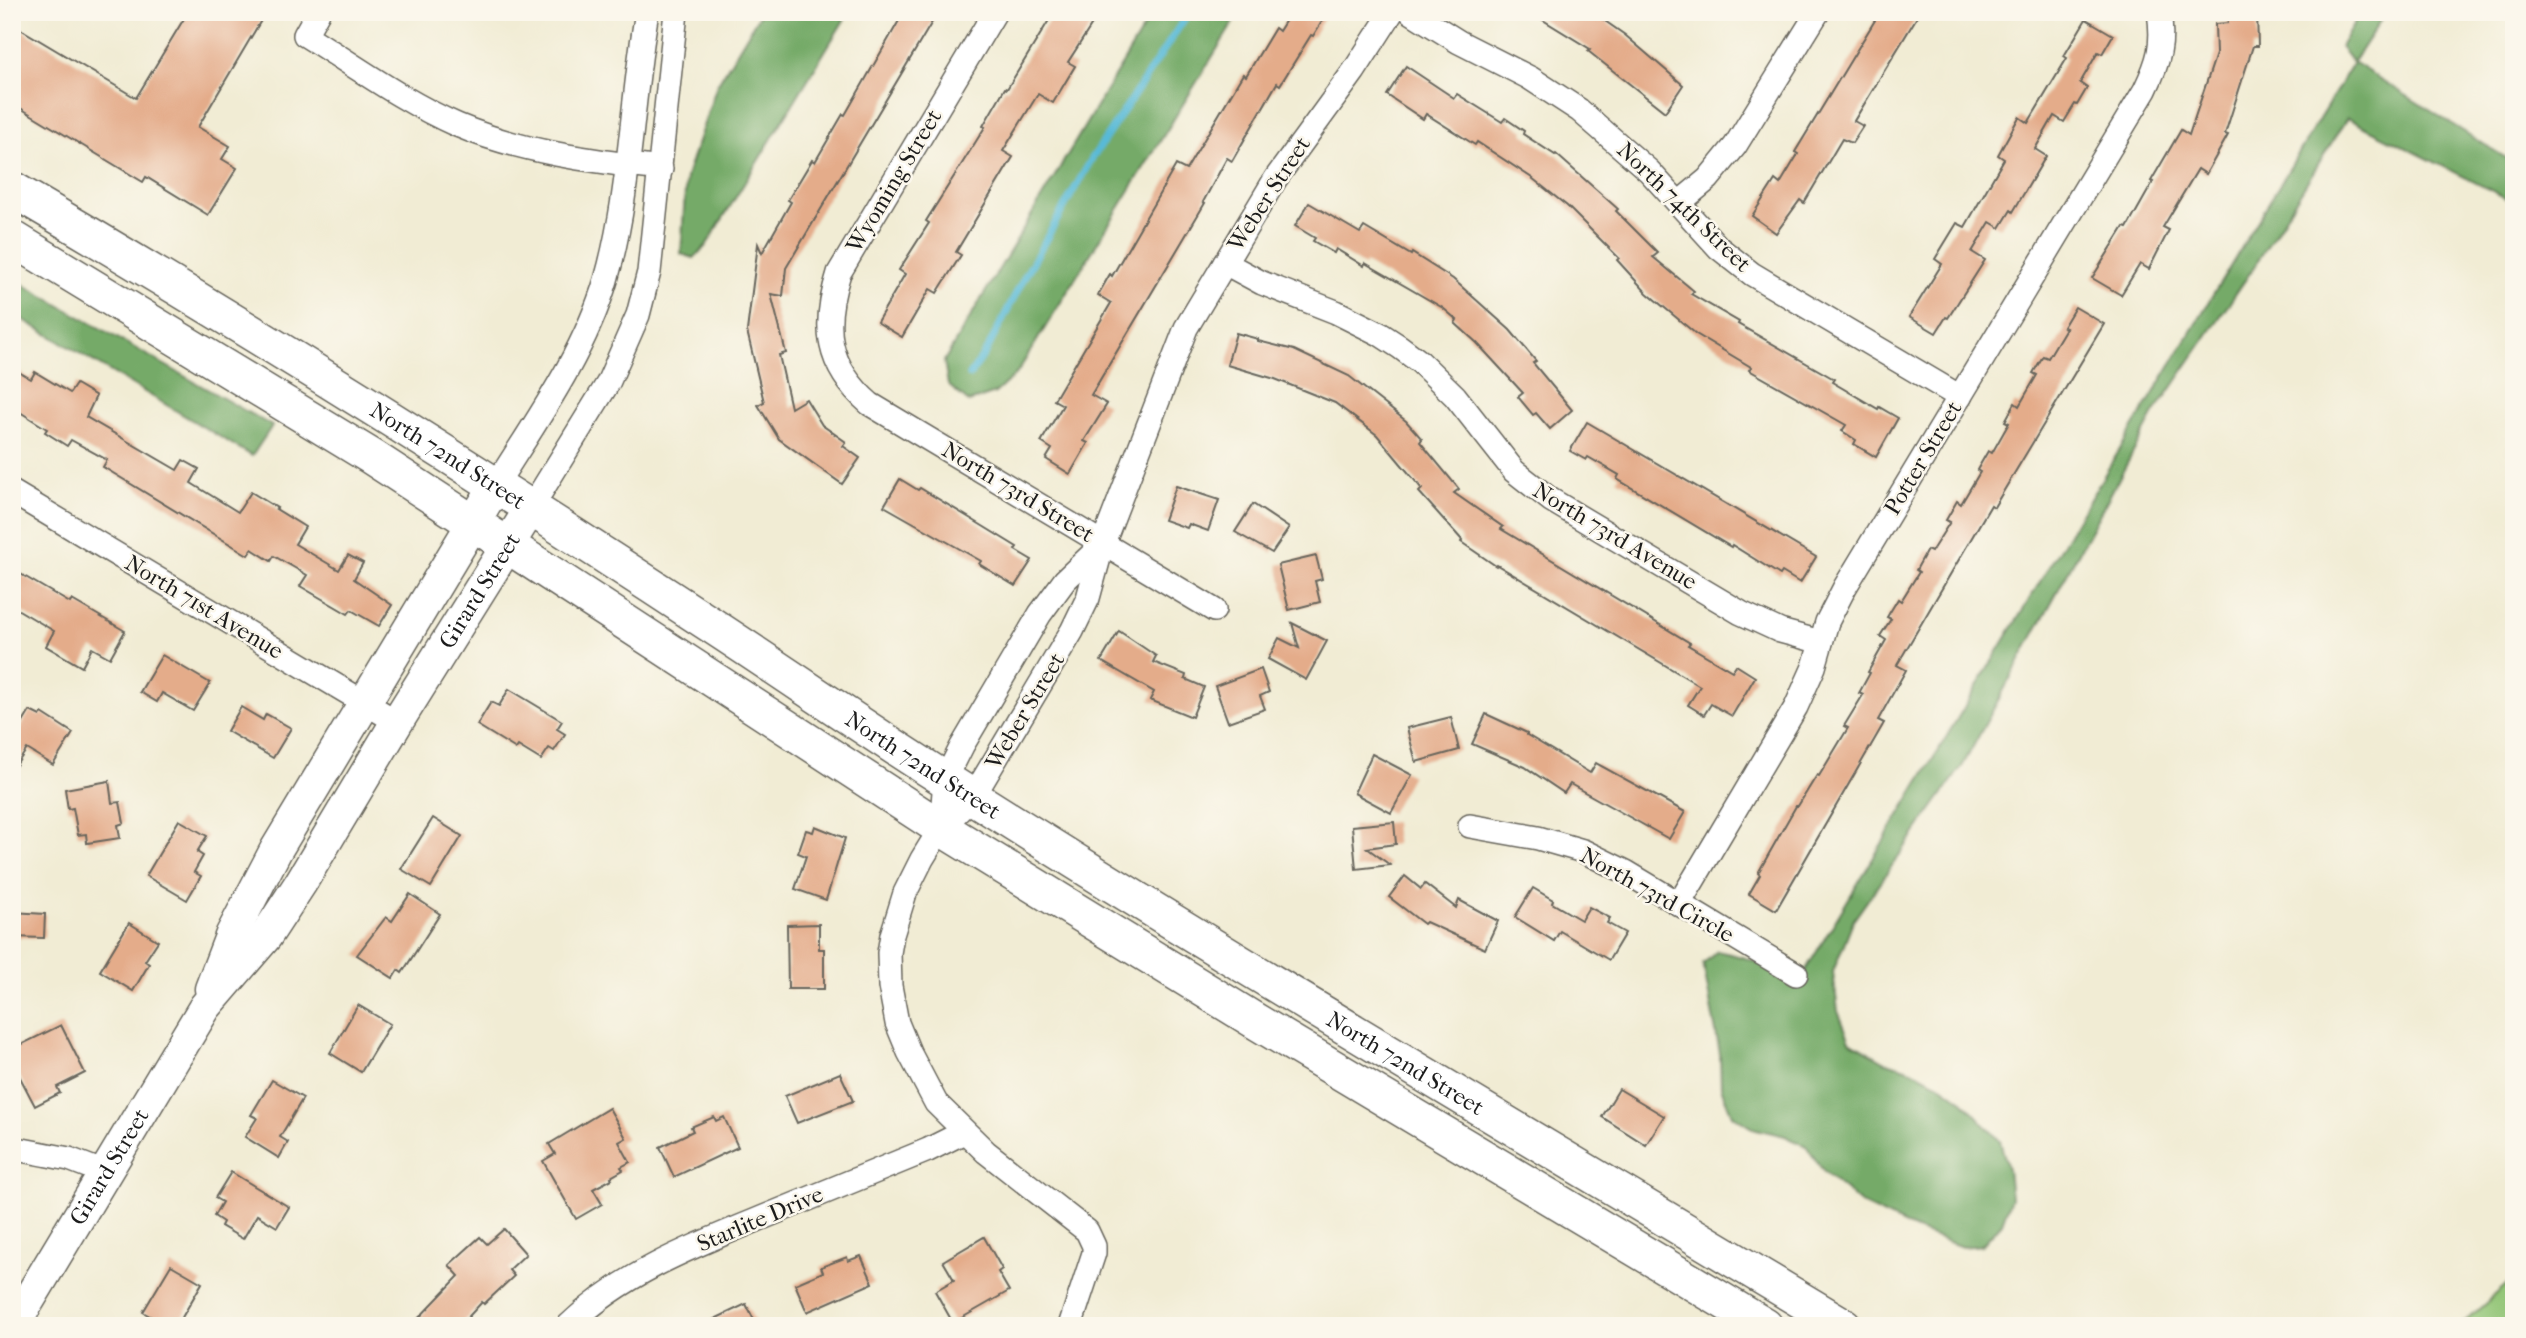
<svg xmlns="http://www.w3.org/2000/svg" width="2526" height="1338" viewBox="0 0 2526 1338" font-family="'IM FELL French Canon',serif">
<rect width="100%" height="100%" fill="#fbf7ec"/>
<filter id="ink" filterUnits="userSpaceOnUse"><feTurbulence type="fractalNoise" baseFrequency=".0143" numOctaves="2"/><feDisplacementMap in="SourceGraphic" scale="14" xChannelSelector="R" yChannelSelector="G"/><feConvolveMatrix kernelMatrix="1 2 1 2 8 2 1 2 1" color-interpolation-filters="sRGB"/></filter>
<filter id="wash" filterUnits="userSpaceOnUse"><feTurbulence type="fractalNoise" baseFrequency=".00686" numOctaves="4" result="noise"/><feDisplacementMap in="SourceGraphic" scale="28" xChannelSelector="R" yChannelSelector="G"/><feGaussianBlur stdDeviation="1.57" result="paint"/><feColorMatrix in="noise" values="0 0 0 0 0 0 0 0 0 0 0 0 0 0 0 0 0 1.4 0 .05"/><feComposite in="paint" operator="in"/></filter>
<g filter="url(#wash)">
<rect width="100%" height="100%" fill="#f1ecd4"/>
<path fill="#92c576" stroke="#577049" stroke-width="2" d="M2514 1278V1326H2460Z"/>
<g fill="#75aa67" stroke="#486342" stroke-width="2">
<path d="M761 12H849L706 246 694 258 681 254 686 177 717 85Z"/>
<path d="M1153 12H1240L1017 373 995 393 969 402 948 385 944 361Z"/>
<path d="M2360 12H2386L2353 62 2514 163V202L2347 118 2254 267 2154 414 1963 765 1853 921 1833 972 1838 1011 1850 1041 1884 1061 1912 1070 1939 1084 1963 1101 2000 1141 2008 1169 2011 1198 2002 1223 1982 1245 1962 1247 1916 1230 1863 1205 1824 1172 1806 1146 1785 1136 1752 1128 1732 1115 1721 1088 1720 1054 1703 964 1717 951C1746 957 1775 965 1796 986L2353 63 2340 47Z"/>
<path d="M12 278 272 426 252 456 12 313Z"/>
</g>
<g fill="none" stroke-linecap="round" stroke-linejoin="round">
<path stroke="#58bad7" stroke-width="7" d="M970 375 988 348 1025 276 1091 160 1189 12"/>
</g>
<g id="blocks">
<g fill="#e4ac8a">
<path d="M188 12H266L198 127 230 146 222 159 237 168 208 215 146 177 143 182 12 103V24L136 98Z"/>
<path d="M904 12H938L786 268 783 296 771 294 786 353 779 355 791 408 806 399 822 425 846 442 843 446 860 458 842 484 779 439 758 405 764 402 747 331 758 244 762 253 791 202 788 200 812 160 815 162 843 114 845 115Z"/>
<path d="M1054 12H1100L1068 62 1075 66 1053 103 1038 94 1003 151 1013 157 956 252 961 255 937 293 930 289 902 337 877 322 905 274 899 270 929 223 926 221 985 127 983 126 1005 88 1007 89Z"/>
<path d="M1291 12H1328L1313 36 1311 35 1280 85 1277 83 1232 161 1227 158 1203 202 1205 203 1091 395 1107 404 1084 441 1088 443 1070 474 1046 459 1052 449 1041 442 1063 405 1054 400 1111 303 1098 295 1110 274 1112 276 1176 165 1186 170 1243 74 1246 76 1275 28 1279 31Z"/>
<path d="M1530 12H1592L1625 35 1683 85 1665 112 1588 51 1590 49Z"/>
<path d="M1880 12H1920L1854 121 1863 126 1852 143 1842 139 1804 203 1800 200 1776 233 1752 216 1775 180 1780 184 1798 154 1795 152Z"/>
<path d="M2227 12H2257L2258 46H2253L2225 134 2228 135 2206 174 2198 169 2163 227 2169 230 2149 269 2140 264 2121 295 2092 278 2124 227 2127 228 2153 182 2151 181 2181 130 2189 135 2216 54 2215 24 2228 23Z"/>
<path d="M2086 19 2113 35 2102 54 2098 52 2080 83 2087 88 2077 105 2075 104 2064 122 2054 116 2035 149 2046 156 2013 212 2011 210 2000 228 1990 222 1972 252 1985 260 1948 318 1946 317 1936 333 1909 317 1942 264 1935 259 1957 223 1965 227 2004 159 1998 155 2019 117 2028 123 2067 58 2064 56Z"/>
<path d="M1406 66 1454 98 1457 94 1502 122 1505 118 1524 131 1523 134 1555 155 1556 154 1618 209 1616 211 1658 253 1653 257 1694 291 1691 294 1739 322 1738 324 1834 379 1832 382 1878 409 1879 407 1898 418 1876 457 1854 444 1856 440 1842 431 1846 425 1749 370 1751 367 1696 334 1647 293 1617 260 1619 258 1567 206 1532 178 1477 142 1475 145 1426 114 1423 119 1387 95Z"/>
<path d="M1309 203 1360 233 1364 227 1411 255 1412 253 1453 279 1510 330 1536 361 1533 363 1572 410 1550 429 1536 413 1533 415 1518 397 1523 393 1477 343 1455 323 1457 320 1443 308 1365 263 1364 266 1336 249 1334 253 1313 241 1315 238 1295 226Z"/>
<path d="M2075 307 2104 324 1994 507 1991 505 1897 665 1906 670 1878 720 1884 723 1776 910 1749 894 1760 875 1758 873 1796 806H1798L1817 775 1819 776 1848 728 1844 726 1863 695 1859 693 1870 673 1868 672 1886 640 1880 636 1891 619 1887 617 1898 599 1901 601 1919 572 1916 570 1927 550 1931 552 1950 522 1946 520 1957 501 1961 504 1980 472 1977 470 1988 451 1992 453 2009 423 2005 421 2015 403 2019 406 2037 375 2033 373 2043 356 2048 358 2066 328 2063 327Z"/>
<path d="M1236 333 1258 339V341L1294 350 1349 376 1406 421 1422 439 1420 442 1459 489 1454 493 1503 527 1501 529 1690 643 1688 645 1732 671 1736 665 1755 677 1732 716 1711 704 1704 715 1688 705 1700 686 1497 565 1496 566 1461 542 1462 540 1419 492 1422 489 1377 435 1335 403 1275 379 1227 365Z"/>
<path d="M12 368 31 379 35 372 70 393 76 384 96 396 86 417 177 470 183 460 199 469 191 483 238 512 251 492 277 508 276 509 305 527 295 544 339 570 348 555 363 563 354 579 392 605 379 626 351 610 348 614 300 586 307 575 274 556 271 561 252 549 248 555 103 467 107 460 71 440 67 446 45 432 47 429 12 407Z"/>
<path d="M1587 422 1816 557 1800 583 1782 572 1780 575 1732 545 1731 547 1617 479 1619 475 1588 457 1586 460 1570 451Z"/>
<path d="M900 479 918 490 920 488 973 520 1017 547 1015 550 1032 560 1015 586 979 564 981 561 884 506Z"/>
<path d="M1176 486 1219 500 1208 531 1189 524 1187 528 1164 520Z"/>
<path d="M1253 504 1289 528 1272 553 1235 532Z"/>
<path d="M1316 556 1322 579 1315 581 1320 602 1289 610 1278 565Z"/>
<path d="M12 569 70 603 72 600 125 631 110 658 92 648 82 667 46 646 54 631 12 606Z"/>
<path d="M1292 623 1327 641 1306 680 1268 659 1279 638 1299 648Z"/>
<path d="M1119 631 1156 656 1153 662 1186 675 1185 679 1204 687 1192 717 1150 700 1154 692 1101 661Z"/>
<path d="M162 655 210 683 193 711 162 693 157 702 140 692Z"/>
<path d="M1261 669 1269 692 1260 696 1265 709 1228 722 1215 686Z"/>
<path d="M509 689 562 721 557 729 565 734 554 751 549 748 541 760 518 746 516 749 477 725 491 702 499 706Z"/>
<path d="M241 707 263 720 266 714 291 728 273 758 227 731Z"/>
<path d="M30 711 40 716 42 713 73 733 53 765 27 749 12 771V724L19 729Z"/>
<path d="M1486 714 1527 733V735L1590 773 1596 763 1685 812 1669 839 1570 784 1564 793 1525 767 1472 744Z"/>
<path d="M1451 717 1459 750 1416 762 1407 728Z"/>
<path d="M1372 754 1412 775 1391 813 1354 793Z"/>
<path d="M109 781 112 803 120 802 124 823 118 825 120 838 87 843 86 834 78 835 73 808 68 809 65 789Z"/>
<path d="M433 818 462 836 431 887 401 869Z"/>
<path d="M179 820 207 836 197 852 203 856 194 872 201 876 187 900 146 876Z"/>
<path d="M1394 822 1396 844 1367 848 1390 865 1356 869 1352 826Z"/>
<path d="M815 826 845 838 826 900 795 889 806 856 798 853 806 830 813 832Z"/>
<path d="M1405 876 1421 889 1425 884 1456 908 1459 900 1498 921 1485 949 1426 922 1424 924 1389 897Z"/>
<path d="M1533 888 1553 900 1552 903 1581 920 1589 907 1610 918 1607 923 1625 933 1609 960 1560 931 1554 941 1515 917Z"/>
<path d="M410 894 440 914 402 973 398 970 393 978 357 955 386 917 392 921Z"/>
<path d="M12 912 45 914 44 938 12 937Z"/>
<path d="M129 923 158 941 145 961 149 964 133 991 100 971Z"/>
<path d="M819 924V949H824V989H788L787 925Z"/>
<path d="M358 1005 390 1024 361 1072 330 1053Z"/>
<path d="M61 1025 85 1073 57 1087 60 1093 35 1106 12 1062V1049Z"/>
<path d="M840 1073 853 1101 797 1123 785 1096Z"/>
<path d="M272 1080 303 1098 280 1137 288 1142 279 1158 245 1137 257 1118 251 1115Z"/>
<path d="M1619 1089 1664 1116 1646 1145 1602 1117Z"/>
<path d="M609 1108 626 1138 619 1142 630 1162 621 1167 623 1170 611 1177 612 1179 593 1189 602 1204 576 1219 543 1161 555 1154 549 1144Z"/>
<path d="M714 1117 716 1121 724 1117 738 1147 674 1177 660 1147 693 1131 691 1127Z"/>
<path d="M231 1172 289 1207 277 1227 257 1215 243 1239 221 1226 223 1222 214 1216 222 1202 215 1198Z"/>
<path d="M504 1229 526 1254 509 1270 514 1276 484 1304 482 1302 460 1326H411L459 1276 449 1265 480 1237 487 1244Z"/>
<path d="M984 1237 1002 1269 998 1272 1009 1291 953 1323 935 1291 954 1280 943 1261Z"/>
<path d="M861 1256 873 1283 807 1312 795 1284 823 1272 821 1267 847 1257 848 1261Z"/>
<path d="M171 1265 202 1283 177 1326H167L143 1312Z"/>
<path d="M746 1304 757 1326H700Z"/>
</g>
</g>
</g>
<g filter="url(#ink)">
<use href="#blocks" fill-opacity="0" stroke="#67655c" stroke-width="2"/>
<g fill="none" stroke-linecap="round" stroke-linejoin="round">
<defs>
<g id="street">
<path d="M318 12 305 35C354 65 404 102 457 125 521 152 592 161 661 169"/>
<path d="M995 12 839 273C822 326 826 366 870 404L1214 610"/>
<path d="M1411 12 1459 42 1530 78 1579 110 1649 171 1719 248 1752 274 1960 397"/>
<path d="M1679 203 1708 179 1735 146 1818 12"/>
<path d="M1225 263 1262 283 1336 312 1380 334 1400 347 1420 362 1455 396 1514 471 1551 500 1741 613 1780 631 1821 642"/>
<path d="M496 485C536 421 584 354 606 280 631 192 631 101 647 12"/>
<path d="M12 492 397 722"/>
<path d="M531 508 608 383 638 315 649 272 676 12"/>
<path d="M1470 826 1538 838 1583 851 1626 872 1796 974"/>
<path d="M941 828 945 780 962 746 1040 614 1065 580 1102 545"/>
<path d="M1679 904 1796 707 1814 667 1827 622 1845 587 2145 90C2159 61 2164 44 2159 12"/>
<path d="M12 1148 69 1159 105 1173"/>
<path d="M568 1326C624 1272 698 1244 769 1215 822 1193 875 1172 928 1150L964 1132"/>
<path d="M1070 1326 1094 1253V1246L1087 1231 986 1152 936 1103 909 1052 897 1023 890 986 889 953 892 935 905 893 922 859 941 828 973 797 1072 631 1088 598 1103 543 1186 328 1276 178 1354 71 1392 12"/>
</g>
<g id="secondary">
<path d="M211 989 232 934 276 850 496 485"/>
<path id="s1" d="M13 1326 205 1007 266 936 300 884 397 722 531 508"/>
</g>
<g id="primary">
<path id="s2" d="M12 189C246 326 475 470 702 619 784 672 863 728 946 780 1241 968 1544 1145 1844 1326"/>
<path d="M12 238 372 457 941 828 1257 1022 1765 1326"/>
</g>
</defs>
<use href="#street" stroke="#67655c" stroke-width="26"/>
<use href="#secondary" stroke="#67655c" stroke-width="35"/>
<use href="#primary" stroke="#67655c" stroke-width="38"/>
<use href="#street" stroke="#fff" stroke-width="23"/>
<use href="#secondary" stroke="#fff" stroke-width="32"/>
<use href="#primary" stroke="#fff" stroke-width="35"/>
</g>
</g>
<g text-anchor="middle" dominant-baseline="central" stroke-width="5" stroke-linejoin="round" paint-order="stroke">
<g font-size="23" fill="#1c1c1c" stroke="#fbf7ec">
<text transform="translate(894 181) rotate(-59)">Wyoming Street</text>
<text transform="translate(1269 194) rotate(-57)">Weber Street</text>
<text transform="translate(1684 207) rotate(44)">North 74th Street</text>
<text stroke="none"><textPath href="#s2" startOffset="511">North 72nd Street</textPath></text>
<text transform="translate(1923 458) rotate(-59)">Potter Street</text>
<text transform="translate(1018 492) rotate(31)">North 73rd Street</text>
<text transform="translate(1615 536) rotate(31)">North 73rd Avenue</text>
<text stroke="none"><textPath href="#s1" startOffset="872">Girard Street</textPath></text>
<text transform="translate(204 607) rotate(31)">North 71st Avenue</text>
<text transform="translate(1025 711) rotate(-59)">Weber Street</text>
<text stroke="none"><textPath href="#s2" startOffset="1078">North 72nd Street</textPath></text>
<text transform="translate(1657 895) rotate(29)">North 73rd Circle</text>
<text stroke="none"><textPath href="#s2" startOffset="1645">North 72nd Street</textPath></text>
<text stroke="none"><textPath href="#s1" startOffset="186">Girard Street</textPath></text>
<text transform="translate(760 1219) rotate(-23)">Starlite Drive</text>
</g>
</g>
<rect width="2526" height="1338" fill="none" stroke="#fbf7ec" stroke-width="42"/>
</svg>
